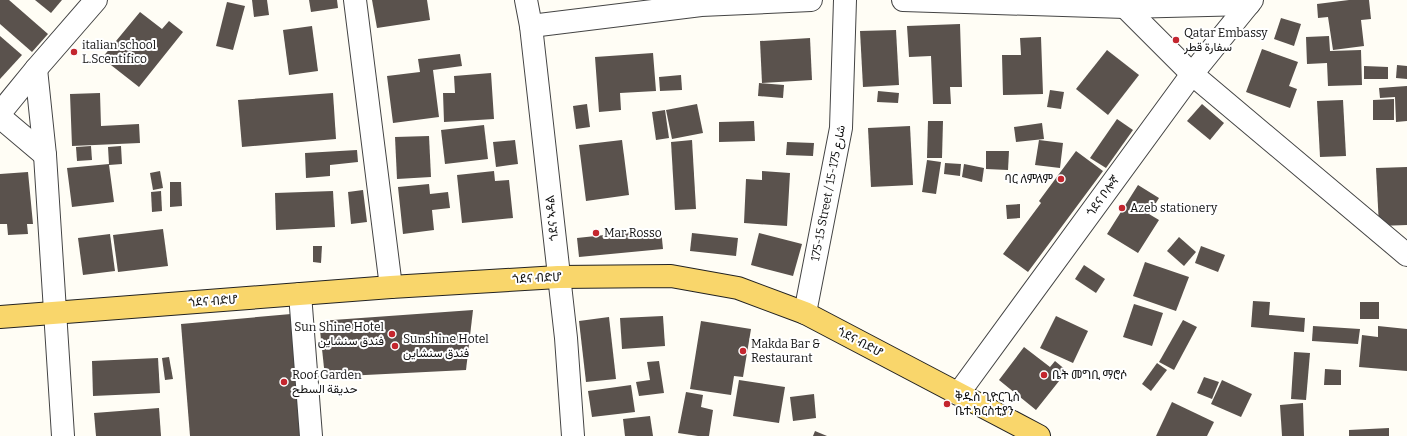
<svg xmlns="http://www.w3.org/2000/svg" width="1407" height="436" viewBox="0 0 1407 436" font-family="Bitter,Vazirmatn,'Noto Sans Ethiopic',serif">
<rect width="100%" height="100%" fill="#fffdf5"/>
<g fill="#5a524d">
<path d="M0 0H9L48 34 32 52 0 24Z"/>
<path d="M35 0H62L51 13Z"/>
<path d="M252 0H267L269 15 254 17Z"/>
<path d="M309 0H337L338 8 311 12Z"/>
<path d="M372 0H427L430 20 377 28Z"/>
<path d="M1349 0H1369L1371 19 1361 20 1364 46 1333 50 1328 17 1318 18 1317 4Z"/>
<path d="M227 2 245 6 233 50 216 46Z"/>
<path d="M140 12 162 29 169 21 183 32 139 87 102 58Z"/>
<path d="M1281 18 1301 24 1294 46 1274 39Z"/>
<path d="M960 24 962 87H950L951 104H933L931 56 909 57 907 26Z"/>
<path d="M312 26 318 71 289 75 283 30Z"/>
<path d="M896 30 899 85 863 87 860 31Z"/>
<path d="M0 36 22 55 0 79Z"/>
<path d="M1329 36 1330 51 1361 50 1362 85 1328 86 1327 63 1307 64 1306 37Z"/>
<path d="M1041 37 1043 94 1003 95 1002 55H1021L1020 38Z"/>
<path d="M810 38 812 80 762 83 760 41Z"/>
<path d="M1262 49 1298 62 1289 86 1297 89 1290 108 1246 92Z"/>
<path d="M1107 50 1139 75 1108 115 1076 89Z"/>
<path d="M653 53 656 91 620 93 621 110 599 112 595 57Z"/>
<path d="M460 54 462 66 433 70 439 117 393 123 387 76 420 72 418 59Z"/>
<path d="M1397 65 1407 66V79L1396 78Z"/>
<path d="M1364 66 1388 67V79H1364Z"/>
<path d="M491 73 494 119 444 122 443 93H455L454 76Z"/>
<path d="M681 75 682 90 660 91 659 77Z"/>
<path d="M759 83 784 85 783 98 758 96Z"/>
<path d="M1407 86V121L1396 122 1395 97 1380 98 1379 88Z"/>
<path d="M1050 90 1064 92 1061 109 1047 107Z"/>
<path d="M878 91 899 93 898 103 877 102Z"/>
<path d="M100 93 101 126 139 124 140 143 72 146 70 94Z"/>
<path d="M333 93 336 139 242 147 238 100Z"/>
<path d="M1394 99V120H1373V100Z"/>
<path d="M1343 100 1346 156 1320 157 1317 101Z"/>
<path d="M587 104 590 127 576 129 573 106Z"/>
<path d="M697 104 703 133 672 139 666 110Z"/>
<path d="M1202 104 1224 123 1210 140 1187 121Z"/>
<path d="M665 110 669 138 656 140 652 112Z"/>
<path d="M1117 119 1133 130 1106 168 1090 158Z"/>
<path d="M754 121 755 141 719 142V122Z"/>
<path d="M928 121H943L942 158H927Z"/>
<path d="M1042 123 1044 139 1016 142 1014 127Z"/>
<path d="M484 125 488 159 445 164 441 130Z"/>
<path d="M910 126 913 185 871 187 868 128Z"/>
<path d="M429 136 431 177 397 179 395 137Z"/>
<path d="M515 140 518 164 496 167 493 142Z"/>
<path d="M622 140 629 195 586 201 579 145Z"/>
<path d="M692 140 696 209 675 210 671 142Z"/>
<path d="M1039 140 1063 143 1060 168 1035 165Z"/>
<path d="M787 142 814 143 813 156 786 155Z"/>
<path d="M91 146 92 160 77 161 76 147Z"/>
<path d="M121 146 122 164 109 165 114 202 72 207 67 168 109 164 108 147Z"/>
<path d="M357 150 358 162 330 165V176L306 178 305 153Z"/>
<path d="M986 151H1009L1008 170 986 169Z"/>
<path d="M1076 151 1103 171 1028 272 1003 254 1041 203 1039 201Z"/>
<path d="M927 160 941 162 936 194 922 192Z"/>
<path d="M945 163 961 164 960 176 944 174Z"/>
<path d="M964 164 984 168 982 182 962 177Z"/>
<path d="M1407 167V225L1379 226 1376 168Z"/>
<path d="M160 171 163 188 153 190 150 173Z"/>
<path d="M494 171 495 181 509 180 513 218 462 223 457 175Z"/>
<path d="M762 171 790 173 787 226 744 223 746 179 762 180Z"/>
<path d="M28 172 33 224H27L28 234 8 235 7 224H0V174Z"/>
<path d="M170 182H181L182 206 170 207Z"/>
<path d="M429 184 430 194 448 192 450 208 432 210 434 230 403 234 398 187Z"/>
<path d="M1138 185 1159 198 1149 214 1159 220 1138 253 1107 234Z"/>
<path d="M363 190 367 222 351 224 348 192Z"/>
<path d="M161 191 162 211 152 212 151 192Z"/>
<path d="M333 191 335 227 276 230 275 193Z"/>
<path d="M1020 204V218L1007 219 1006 205Z"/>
<path d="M163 229 168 266 118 272 113 235Z"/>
<path d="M661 229 663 249 579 257 577 238Z"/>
<path d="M692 233 738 238 736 256 690 251Z"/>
<path d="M759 233 802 244 793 276 751 265Z"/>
<path d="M110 234 115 271 83 275 78 238Z"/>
<path d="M1179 237 1196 252 1184 266 1167 251Z"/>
<path d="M313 246H322L321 263 313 262Z"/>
<path d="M1201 246 1225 255 1218 272 1195 263Z"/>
<path d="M1145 262 1189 277 1176 311 1133 296Z"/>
<path d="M1084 265 1105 279 1096 293 1075 279Z"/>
<path d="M1253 301 1270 302 1269 315 1305 318 1304 332 1251 327Z"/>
<rect x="1360" y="302" width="19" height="17"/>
<path d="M1134 304 1163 313 1152 346 1123 337Z"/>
<path d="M473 310 466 370 325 377 319 321Z"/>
<path d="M291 314 301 436H190L181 324Z"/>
<path d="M663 316 665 346 622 349 620 318Z"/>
<path d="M1056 316 1088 331 1073 363 1040 348Z"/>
<path d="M609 317 616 379 586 382 579 321Z"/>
<path d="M1183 320 1197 327 1174 370 1159 362Z"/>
<path d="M701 321 751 329 743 377 734 376 731 395 690 389Z"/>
<path d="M1313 326 1360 329 1358 344 1312 341Z"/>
<path d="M1378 326 1407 329V371L1359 367 1362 335 1378 337Z"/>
<path d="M1024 347 1050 367 1055 361 1067 371 1036 410 999 380Z"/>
<path d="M1294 352 1310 353 1306 400 1291 399Z"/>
<path d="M169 357 173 379 165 380 162 358Z"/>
<path d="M158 358 160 393 93 396 92 361Z"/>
<path d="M659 361 664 393 639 396 636 382 650 380 647 362Z"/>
<path d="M1157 363 1167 370 1151 391 1142 384Z"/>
<path d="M1325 369 1341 370V385H1324Z"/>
<path d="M1204 377 1219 382 1212 399 1197 393Z"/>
<path d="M739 380 785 387 779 423 733 416Z"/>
<path d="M1222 380 1252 394 1241 417 1211 404Z"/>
<path d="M631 385 635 412 592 417 588 391Z"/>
<path d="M686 392 703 395 701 407 713 410 709 436H698L678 433Z"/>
<path d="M814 394 816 418 793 421 790 397Z"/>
<path d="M1172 402 1214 422 1207 436H1156Z"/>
<path d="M1303 403 1304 436H1282L1280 405Z"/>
<path d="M159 408 161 436H96L94 413Z"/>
<path d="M650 416 653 436H625L623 419Z"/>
<path d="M1389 428V436H1349V430Z"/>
<path d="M815 431 827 436H813Z"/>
</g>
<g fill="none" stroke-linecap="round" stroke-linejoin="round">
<defs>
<g id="minor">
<path d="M355 0 391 287"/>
<path d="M526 0 531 26 566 338 573 436"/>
<path d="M903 0 1125 7 1249 4"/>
<path d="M1125 7 1192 74 1407 255"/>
<path d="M531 26 701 5 811 0"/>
<path d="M36 69 45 155 63 436"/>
<path d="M0 113 36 69 96 0"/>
<path d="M0 117 45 155"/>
<path d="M300 294 311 436"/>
<path d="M805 313 841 128 845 0"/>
<path d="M958 394 1192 74 1252 0"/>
</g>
<path id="major" d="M0 317 391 287 558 277 671 276 738 288 805 313 1039 436"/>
</defs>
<use href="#minor" stroke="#444" stroke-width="24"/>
<use href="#major" stroke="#222" stroke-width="24"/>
<use href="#minor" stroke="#fff" stroke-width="22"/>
<use href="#major" stroke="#f9d66b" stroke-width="22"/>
</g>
<g fill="#c4262e" stroke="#fff" stroke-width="1.5">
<circle cx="1176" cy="40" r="4"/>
<circle cx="74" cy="52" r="4"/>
<circle cx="1061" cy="179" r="4"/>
<circle cx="1122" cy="208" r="4"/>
<circle cx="596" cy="233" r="4"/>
<circle cx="392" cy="334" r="4"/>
<circle cx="395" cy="346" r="4"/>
<circle cx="743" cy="351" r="4"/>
<circle cx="1044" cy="375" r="4"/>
<circle cx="284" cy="382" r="4"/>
<circle cx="947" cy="404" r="4"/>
</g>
<g text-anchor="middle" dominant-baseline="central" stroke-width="4" stroke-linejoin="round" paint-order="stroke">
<g font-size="12" fill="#111" stroke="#fff" text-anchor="start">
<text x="1184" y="33">Qatar Embassy<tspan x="1184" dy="14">سفارة قطر</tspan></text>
<text x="82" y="45">italian school<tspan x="82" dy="14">L.Scentifico</tspan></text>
<text x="1053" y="179" text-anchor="end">ባር ለምለም</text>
<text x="1130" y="208">Azeb stationery</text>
<text x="604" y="233">Mar Rosso</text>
<text x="384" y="327" text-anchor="end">Sun Shine Hotel<tspan x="384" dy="14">فندق سنشاين</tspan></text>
<text x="403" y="339">Sunshine Hotel<tspan x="403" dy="14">فندق سنشاين</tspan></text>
<text x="751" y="344">Makda Bar &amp;<tspan x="751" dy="14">Restaurant</tspan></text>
<text x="292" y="375">Roof Garden<tspan x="292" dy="14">حديقة السطح</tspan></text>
<text x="1052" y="375">ቤት መግቢ ማሮሶ</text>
<text x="955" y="397">ቅዱስ ጊዮርጊስ<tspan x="955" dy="14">ቤተ ክርስቲያን</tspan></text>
</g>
<g font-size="12" fill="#111" stroke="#fff">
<text transform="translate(828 193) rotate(-79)">175-15 Street / شارع 175-15</text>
<text transform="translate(1103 196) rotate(-54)">ጎደና ቦሎኛ</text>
<text transform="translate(552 218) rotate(-96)">ጎደና ኣዳል</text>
<text transform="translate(537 278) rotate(-3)">ጎደና ብድሆ</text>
<text transform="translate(213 301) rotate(-4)">ጎደና ብድሆ</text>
<text transform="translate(860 342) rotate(28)">ጎደና ብድሆ</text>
</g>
</g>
</svg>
